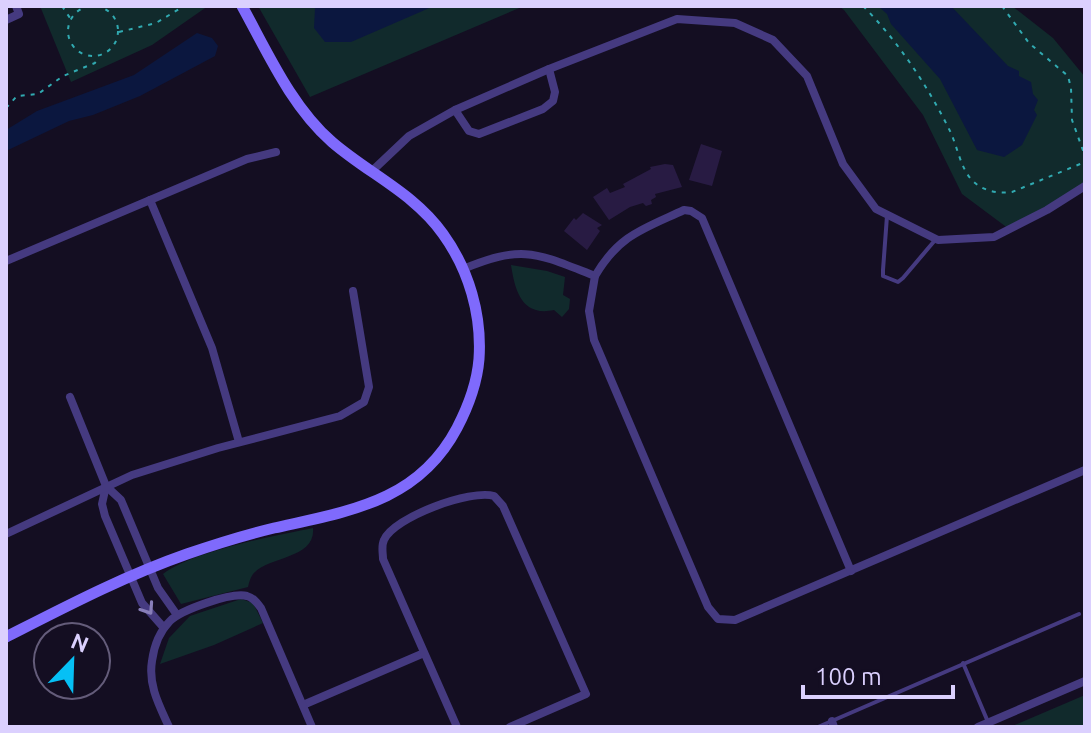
<svg xmlns="http://www.w3.org/2000/svg" width="1091" height="733" viewBox="0 0 1091 733" font-family="Ubuntu,sans-serif">
<rect width="100%" height="100%" fill="#140e22"/>
<g fill="#112a2c">
<path d="M40 6H208L152 45 71 82Z"/>
<path d="M258 6H524L310 97Z"/>
<path d="M839 6H1012L1053 38 1085 77V188L1009 229 962 194 923 115 844 10Z"/>
<path d="M511 265 547 271 565 277 563 295 570 299 569 309 562 317 554 310C522 317 515 291 511 265Z"/>
<path d="M313 528C316 559 268 556 253 574 250 578 249 583 248 587L181 604 163 574C193 551 274 536 313 528Z"/>
<path d="M241 599 253 603 263 623 214 645 160 664 169 638 190 616Z"/>
<path d="M1085 695V727H1010Z"/>
</g>
<g fill="#0b173f">
<path d="M319 6H434L351 42H325L314 28 315 8Z"/>
<path d="M878 6H951L1008 66 1019 71V76L1031 82 1033 94 1038 100 1034 110 1037 115 1022 145 1004 157 977 150 940 79 891 24 887 14Z"/>
<path d="M197 33 212 38 218 46 215 56 140 96 93 115 69 121 6 151V130L37 111 134 75Z"/>
</g>
<g fill="#281b43">
<path d="M701 144 722 151 712 186 689 180Z"/>
<path d="M665 164 673 165 682 187 655 194 656 197 651 200 652 204 646 206 643 203 630 207 609 220 593 197 607 188 610 193 625 187 623 184 651 169 650 167Z"/>
<path d="M583 213 602 225 597 228 600 231 587 250 564 231 574 218 576 220Z"/>
</g>
<g fill="none" stroke-linecap="round" stroke-linejoin="round">
<g stroke="#31aab1" stroke-width="2" stroke-dasharray="4 6" stroke-linecap="butt">
<circle cx="93" cy="31" r="25"/>
<path d="M62 6 70 18"/>
<path d="M863 6C898 41 927 85 949 129 957 144 960 168 972 180 982 191 998 194 1012 192L1085 162"/>
<path d="M1002 6 1029 43 1068 76 1071 88 1072 120 1085 156"/>
<path d="M119 32 156 23 184 6"/>
<path d="M6 108 17 96 38 94 63 76 95 63 97 57"/>
</g>
<g stroke="#453a80" stroke-width="4">
<path d="M887 216 883 270V276L898 282 903 278 936 239"/>
<path d="M963 663 988 722"/>
<path d="M818 727 1079 614"/>
</g>
<g stroke="#453a80" stroke-width="8">
<path d="M6 20 19 14 16 6"/>
<path d="M455 110 469 131 479 134 543 109 553 101 555 92 549 69"/>
<path d="M372 171 409 136 455 110 549 69 677 19 735 23 773 40 807 76 843 164 876 209 938 240 994 237 1047 210 1085 186"/>
<path d="M150 200 212 348 239 442"/>
<path d="M6 261 247 159 276 152"/>
<path d="M463 269C524 244 536 253 595 276L589 311 594 340 708 607 718 619 735 620 1085 470"/>
<path d="M595 276C619 235 643 229 684 210L691 211 702 218 851 571"/>
<path d="M70 397 106 486 121 500 158 588 177 615"/>
<path d="M106 486 102 504 105 516 142 603 164 628"/>
<path d="M6 534 132 475 218 448 340 416 364 402 369 387 353 291"/>
<path d="M303 705 424 653"/>
<path d="M832 721 834 727"/>
<path d="M169 727C159 705 148 685 152 661 154 646 160 631 170 621 181 610 231 592 247 596 254 598 257 603 261 608L312 727"/>
<path d="M457 727 383 559C383 553 381 546 384 540 394 517 471 489 494 496L503 506 586 694 510 727"/>
<path d="M978 727 1085 681"/>
</g>
<path stroke="#7f6afc" stroke-width="11" d="M6 637C65 607 124 576 187 554 216 544 245 535 274 528 349 511 418 502 457 428 469 405 477 384 479 359 482 315 469 270 443 234 414 193 369 174 332 142 291 106 268 53 242 6"/>
</g>
<defs><path id="oneway-chevron" d="M-2-3.5L2.5 0L-2 3.5" fill="none" stroke-width="1.6" stroke-linecap="round" stroke-linejoin="round" transform="scale(2)"/></defs>
<use stroke="#887eb9" href="#oneway-chevron" transform="translate(148 609) rotate(56)"/>
<rect width="1091" height="733" fill="none" stroke="#dbd0fe" stroke-width="16"/>
<g transform="translate(72 661) rotate(23)"><circle r="38" fill="#140e22" stroke="#645c7a" stroke-width="2"/>
<path d="M0-6L14 30L0 20L-14 30Z" fill="#06c0f5"/>
<text y="-12" font-size="22" font-weight="bold" text-anchor="middle" fill="#dbd0fe">N</text>
</g>
<path d="M803 685v12h150v-12" fill="none" stroke="#dbd0fe" stroke-width="4"/>
<text x="815" y="685" font-size="24" fill="#dbd0fe" stroke="#140e22" stroke-width="6" paint-order="stroke">100 m</text>
</svg>
